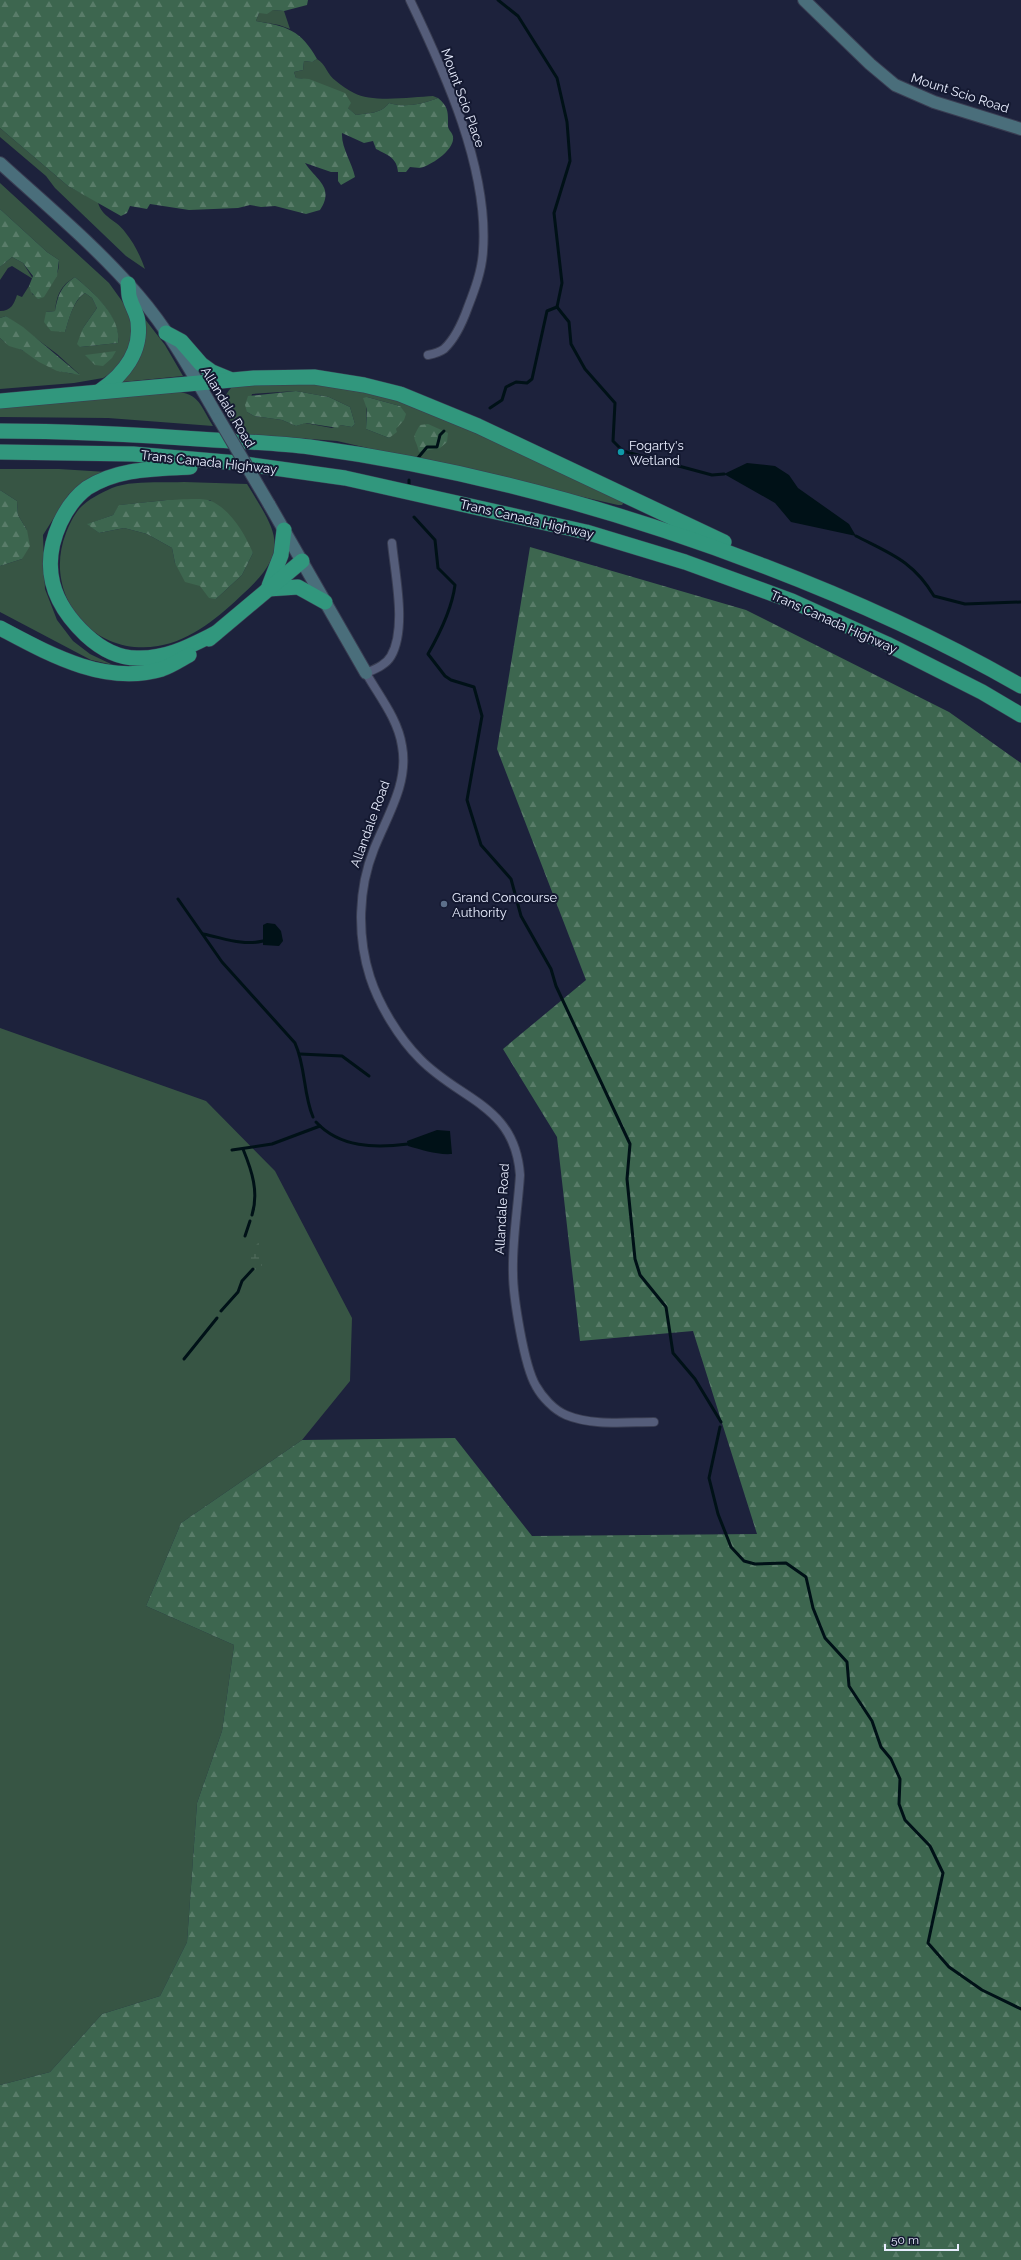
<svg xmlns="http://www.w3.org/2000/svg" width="1021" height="2260" viewBox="0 0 1021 2260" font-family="Raleway,sans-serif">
<defs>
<pattern id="forest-firs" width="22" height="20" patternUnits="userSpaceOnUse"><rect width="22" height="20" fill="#3d664f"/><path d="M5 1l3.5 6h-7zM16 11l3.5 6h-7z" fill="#597c69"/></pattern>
<pattern id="wetland-marsh" width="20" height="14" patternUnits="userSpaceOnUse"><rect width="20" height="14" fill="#375544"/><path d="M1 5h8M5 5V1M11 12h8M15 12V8" fill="none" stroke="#546e60"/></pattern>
</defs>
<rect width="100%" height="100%" fill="#1d223c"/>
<g fill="#375544" fill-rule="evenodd">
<path d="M273 10 284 11 290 29 279 25 256 21 259 13Z"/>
<path d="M317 59C326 64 327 75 336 81 341 85 348 90 354 93 372 103 413 97 433 96L438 98C423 104 405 108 389 103 381 114 368 113 356 115 335 98 325 80 296 78L294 72 303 70 304 61 312 62Z"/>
<path d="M0 128 68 186 98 202C101 217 117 220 125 232 134 243 140 255 145 269L126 256 55 188 46 176 0 137Z"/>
<path d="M0 183 109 283 127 308 133 328 129 352 113 372 103 378 74 383 0 389V338C7 345 13 346 22 350 44 361 52 373 79 374L57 354 6 316 0 318V311C11 311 14 304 17 295L22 297 29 286 33 295C48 284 60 280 59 260L47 252 0 209ZM75 277C93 292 121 317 118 343L80 347 83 328 97 308 92 298 85 293C73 301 69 319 65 332L46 312 55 311C57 295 60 286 75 277Z"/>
<path d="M12 257 23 263 33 279 12 266 8 268 0 280V267Z"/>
<path d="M141 314 165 345 183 376 122 382C143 361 139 342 141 314Z"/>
<path d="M316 382 379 394 440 416 624 502 622 505H618L337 441 239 434C229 418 216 403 232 387ZM296 391 329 397 350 407 355 424 352 427 340 425 332 428 305 423 296 426 282 420 254 416 247 412 252 394ZM367 397 400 406 396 429 389 438 366 429Z"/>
<path d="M169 390C200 394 198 401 213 426L108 418 0 417V406Z"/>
<path d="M0 469H59L107 472 69 494 43 535 45 589 57 620 73 641 90 654 113 665 91 660 0 612V566L22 559 27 530 18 515 17 501 0 490Z"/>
<path d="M184 482 247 484C276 532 292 549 244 593 220 616 191 641 158 646 92 657 42 594 66 533 69 525 74 515 79 509 88 499 101 493 112 488 131 480 163 483 184 482ZM167 500H210L253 553 242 575 216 599 175 563 172 548 147 534 124 528 99 533 88 524 113 515 120 505Z"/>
<path d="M0 1028 206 1101 275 1171 352 1318 350 1381 302 1440 181 1523 146 1606 234 1645 222 1731 197 1803 187 1942 160 1996 102 2014 50 2072 0 2085Z"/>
</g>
<g fill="url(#forest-firs)">
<path d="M0 0H308L307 5 284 11 273 10 267 14 259 13 256 21C286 26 301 30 317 59L312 62 304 61 303 70 294 72 296 78 309 79 345 93 351 103 348 108 356 115C368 113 381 114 389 103 405 108 423 104 438 98 449 107 448 113 448 126 448 130 453 133 453 137 455 150 430 166 420 168 417 168 413 167 410 167L406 172H398C397 158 388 155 376 149L373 141 364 143 342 133C341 147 352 163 355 177L341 185 338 181V172H331L305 163C316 180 335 187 320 210L306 214 275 206 261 207 250 205 238 208 189 210 150 204 147 209 130 206 127 213 121 216 68 186 0 128Z"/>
<path d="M0 209 47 252 59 260 57 276 44 297 38 299 31 292 29 286 33 276 23 263 12 257 0 267Z"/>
<path d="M75 277C93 292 122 317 118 343L80 347 77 344 83 328 97 308 92 298 85 293C73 300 69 320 65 332L51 331 44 322 46 312 55 311C58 295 61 286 75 277Z"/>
<path d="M6 316 23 327 80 375 57 371 39 362 22 350 9 346 0 338V318Z"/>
<path d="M116 351 112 358 103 366 95 365 85 355Z"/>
<path d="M296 391 329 397 350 407 355 424 352 427 340 425 338 428 306 423 296 426 282 420 254 416 247 412 245 405 248 396Z"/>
<path d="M367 397 400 406 406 414 404 420 396 429 397 432 389 438 366 429 367 409 363 398Z"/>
<path d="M428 424 448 433 447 442 440 448 419 452C416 437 410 441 420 425Z"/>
<path d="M0 490 17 501 18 515 27 530 30 546 22 559 0 566Z"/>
<path d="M167 500C177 500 203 497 211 501 231 510 245 534 253 553L242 575 216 599 209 598 200 586 185 582 175 563 172 548 147 534 124 528 99 533 87 524 113 515 119 505Z"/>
<path d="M530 547 746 610 949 712 1021 763V2260H0V2085L50 2072 102 2014 160 1996 187 1942 197 1803 222 1731 234 1645 146 1606 181 1523 302 1440 455 1438 532 1536 757 1534 693 1331 580 1341 557 1137 503 1049 586 980 497 749Z"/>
</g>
<path fill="url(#wetland-marsh)" d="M259 1242 261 1246 258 1250 262 1262V1266L257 1270 253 1269C246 1262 253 1247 259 1242Z"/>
<g fill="#001117">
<path d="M747 463 775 466 789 475 798 488 849 524 856 536 791 522 775 503 724 474Z"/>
<path d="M267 923 275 924 281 931 283 941 279 946 263 945V925Z"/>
<path d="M437 1130 450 1131 452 1154C436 1155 423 1150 408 1146L407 1141Z"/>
</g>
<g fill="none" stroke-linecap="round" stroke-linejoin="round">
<g stroke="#001117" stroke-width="3">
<path d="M498 0 518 16 557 78 567 122 570 161 554 213 562 283 557 307"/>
<path d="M557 307 569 322 571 344 585 369 615 403 613 441 623 451 712 475 724 474"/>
<path d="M490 408 502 400 506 387 516 382 527 383 532 379 547 311 557 307"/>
<path d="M417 459 427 447H437L440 435 444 431"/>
<path d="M409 480V485"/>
<path d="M414 517 435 540 438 568 455 585C452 609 440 633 428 654L445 676 451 680 474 687 482 716 467 800 481 845 511 879 521 916 551 969 556 986 630 1144 627 1179 635 1259 640 1275 666 1307 673 1353 695 1379 721 1422"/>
<path d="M856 536C891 554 913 561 934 596L965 604 1021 602"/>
<path d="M178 899 222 962 295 1043C306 1067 303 1094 313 1117"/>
<path d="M203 934C224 938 242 946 263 941"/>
<path d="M300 1054 342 1056 369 1076"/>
<path d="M316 1122C340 1148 375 1148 408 1144"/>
<path d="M243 1149C252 1171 259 1192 252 1215"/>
<path d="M232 1150 272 1144 320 1126"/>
<path d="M245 1236 250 1221"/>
<path d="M221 1311 238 1292 242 1281 253 1269"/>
<path d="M184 1359 217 1318"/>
<path d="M720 1427 709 1478 718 1514 731 1547 744 1561 755 1564 786 1563 806 1577 813 1608 825 1638 847 1662 849 1686 872 1721 881 1747 891 1759 900 1779 899 1804 905 1820 930 1846 943 1873 928 1943 949 1967 982 1990 1021 2009"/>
</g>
<defs>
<g id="street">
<path d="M410 0C445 73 489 169 483 251 482 270 475 289 468 307 463 321 456 338 444 349 440 352 433 354 428 355"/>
<path d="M392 543C395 575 407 628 391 656 386 665 375 669 366 673 379 696 398 719 402 746 409 783 387 816 374 849 358 889 357 936 370 977 379 1005 399 1038 420 1059 461 1101 515 1105 520 1175 518 1208 512 1240 513 1273 513 1296 524 1366 536 1386 542 1397 554 1410 566 1415 592 1426 626 1422 654 1422"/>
</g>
<g id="secondary">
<path d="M804 0 870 64 895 85 934 102 1021 129"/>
<path d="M0 163C46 205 97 247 138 295 170 332 194 376 219 419"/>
<path d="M269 504 366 673"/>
</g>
<g id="highway">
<path d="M166 333 181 341 201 364 212 372 229 379"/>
<path d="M100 391C123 375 142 352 138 322 137 313 132 307 130 299 128 295 129 289 128 284"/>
<path d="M0 401 254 378 314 377 364 385 400 394 478 426 724 542"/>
<path d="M0 431C71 431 143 435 214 440 246 442 278 443 310 447 465 468 618 510 764 566 853 600 939 639 1021 686"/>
<path d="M0 452 133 454 238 463 345 478 586 532 685 562 792 601 887 644 982 692 1021 715"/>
<path d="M190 467C154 469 118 468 87 488 75 497 66 510 60 523 40 567 52 603 86 635 100 648 117 658 137 658 167 659 190 646 216 633"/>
<path d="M269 586 281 555 284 530"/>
<path d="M268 589 298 587 325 602"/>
<path d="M0 628C49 654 105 686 162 669 171 666 180 660 189 655"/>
<path d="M209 639 302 561"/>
</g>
</defs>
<use href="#street" stroke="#393d52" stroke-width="10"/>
<use href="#secondary" stroke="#393d52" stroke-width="14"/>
<use href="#highway" stroke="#393d52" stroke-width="16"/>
<use href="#street" stroke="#555d7a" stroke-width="8"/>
<use href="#secondary" stroke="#4a6e7b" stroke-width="12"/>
<use href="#highway" stroke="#31977d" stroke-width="15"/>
<defs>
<path id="secondary-bridge" d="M219 419 269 504"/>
</defs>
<use href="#secondary-bridge" stroke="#393d52" stroke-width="14" stroke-linecap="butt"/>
<use href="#secondary-bridge" stroke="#4a6e7b" stroke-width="12"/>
</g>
<circle fill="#0f9aa8" stroke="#141931" stroke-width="1.5" cx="621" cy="452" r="4"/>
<circle fill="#5c6f8a" stroke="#141931" stroke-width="1.5" cx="444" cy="904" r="4"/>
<g text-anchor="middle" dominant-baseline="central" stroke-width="4" stroke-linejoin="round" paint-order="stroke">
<g font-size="13" fill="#e8edfe" stroke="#141931">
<text transform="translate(960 93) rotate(18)">Mount Scio Road</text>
<text transform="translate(463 98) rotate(70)">Mount Scio Place</text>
<text transform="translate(228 407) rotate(59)">Allandale Road</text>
<text transform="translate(209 462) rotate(6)">Trans Canada Highway</text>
<text transform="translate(527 519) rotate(13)">Trans Canada Highway</text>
<text transform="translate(834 622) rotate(24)">Trans Canada Highway</text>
<text transform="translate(370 824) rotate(-70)">Allandale Road</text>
<text transform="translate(502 1209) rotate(-87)">Allandale Road</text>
</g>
<g font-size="13" fill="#e8edfe" stroke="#141931" text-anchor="start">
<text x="629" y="445">Fogarty's<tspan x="629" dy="15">Wetland</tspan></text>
<text x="452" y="897">Grand Concourse<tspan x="452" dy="15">Authority</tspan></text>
</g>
</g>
<path d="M885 2244v6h73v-6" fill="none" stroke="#e8edfe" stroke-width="2"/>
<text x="891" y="2244" font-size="12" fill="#e8edfe" stroke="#141931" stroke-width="3" paint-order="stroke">50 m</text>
</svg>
